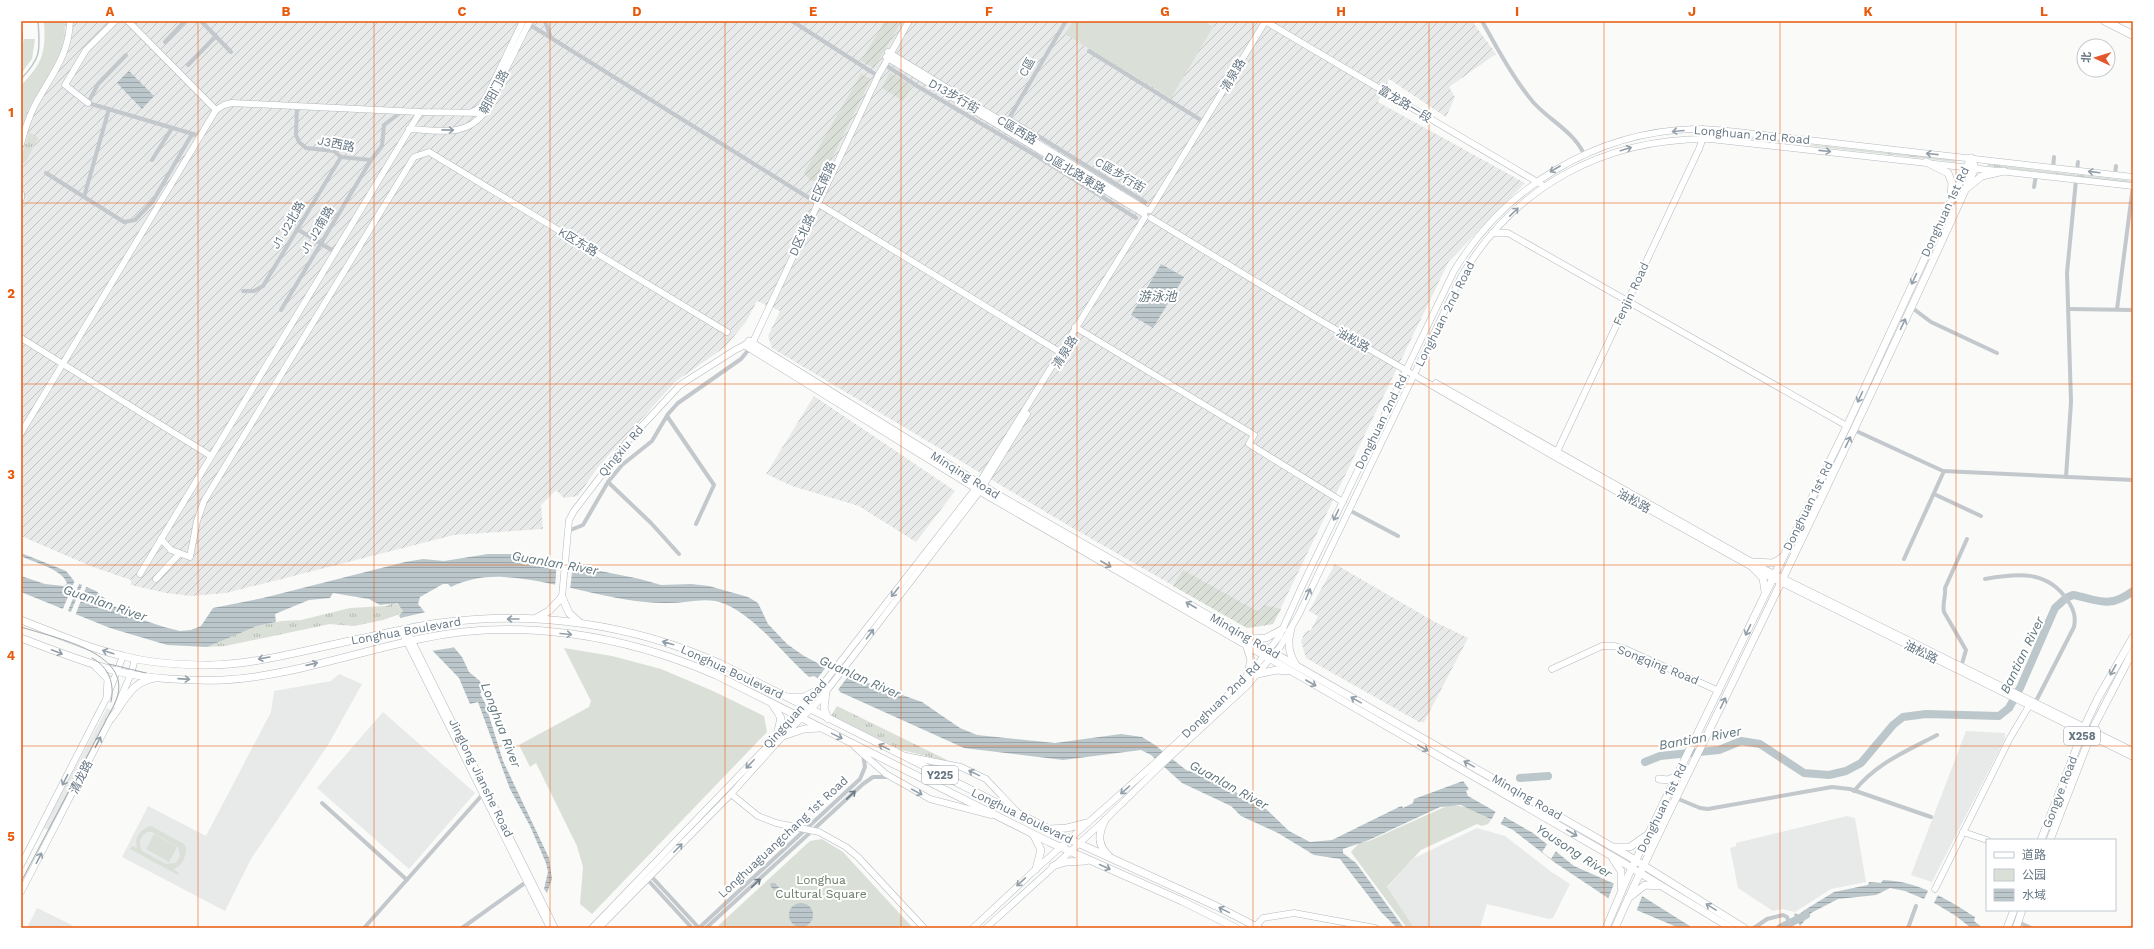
<svg xmlns="http://www.w3.org/2000/svg" width="2154" height="949" viewBox="0 0 2154 949" font-family="'Work Sans','Noto Sans SC',sans-serif">
<defs>
<pattern id="industrial-furrows" width="10" height="10" patternUnits="userSpaceOnUse"><rect width="10" height="10" fill="#e8e9e9"/><path d="M-1 1l2-2M0 10L10 0M9 11l2-2" fill="none" stroke="#c0c1c2"/></pattern>
<pattern id="grass-tufts" width="24" height="20" patternUnits="userSpaceOnUse"><rect width="24" height="20" fill="#dadfd7"/><path d="M3 7l-1-3M5 7V3M7 7l1-3M15 17l-1-3M17 17v-4M19 17l1-3" fill="none" stroke="#b4b9b4"/></pattern>
<pattern id="garden-furrows" width="10" height="10" patternUnits="userSpaceOnUse"><rect width="10" height="10" fill="#dadfd7"/><path d="M-1 1l2-2M0 10L10 0M9 11l2-2" fill="none" stroke="#b4b9b4"/></pattern>
<pattern id="water-rules" width="6" height="5" patternUnits="userSpaceOnUse"><rect width="6" height="5" fill="#bbc7cb"/><path d="M0 2.5h6" fill="none" stroke="#9ca6aa"/></pattern>
</defs>
<rect width="100%" height="100%" fill="#fafaf8"/>
<g fill="#e8e9e9">
<path d="M339 674 362 684 328 745 251 859 225 911 122 857 148 806 206 836 271 712 274 691 331 681Z"/>
<path d="M107 708 112 711 50 831 43 828Z"/>
<path d="M383 712 475 793 409 869 317 788Z"/>
<path d="M1966 731 2005 733V739L1932 882 1911 875Z"/>
<path d="M1847 816 1855 818 1866 882 1831 889 1795 912 1782 909 1773 911 1738 888 1730 848 1736 846V843Z"/>
<path d="M1477 828 1505 836 1553 873 1570 884 1553 918 1549 919 1487 904 1480 928H1414L1387 888 1414 858Z"/>
<path d="M37 908 72 925 70 928H27Z"/>
</g>
<g fill="url(#industrial-furrows)">
<path d="M56 21H1472L1496 54 1449 87 1455 97 1446 117 1389 79 1378 102 1525 183 1449 261 1273 624 1247 628 1064 523 772 348 768 336 780 311 757 301 746 322 725 347 675 382 598 467 578 496 564 498 556 490 541 505 543 529 454 535 226 593 191 596 166 593 131 585V580L93 567 21 536V102L54 53Z"/>
<path d="M814 396 955 491 916 542 859 506 792 486 766 474Z"/>
<path d="M1335 564 1435 622 1468 638 1424 722H1419L1306 658 1301 641 1305 632 1311 630 1318 616 1309 611Z"/>
</g>
<g fill="url(#grass-tufts)">
<path d="M29 132 38 138 25 163 21 162V159Z"/>
<path d="M1714 134 1955 160V162L1714 135Z"/>
<path d="M1988 164 2133 181V183L1987 166Z"/>
<path d="M395 602 402 609 403 613 383 620 354 626 330 624 225 646 207 647 257 626 282 621 301 620 350 608 386 606Z"/>
<path d="M837 706 947 760 946 761 902 750 831 716Z"/>
</g>
<g fill="#dadfd7" fill-rule="evenodd">
<path d="M44 21H65L64 37 60 53 49 77 28 109 21 132V85C43 64 46 51 44 21Z"/>
<path d="M1073 21H1203L1213 27 1171 98 1065 34Z"/>
<path d="M24 39H35L32 59 21 74V48Z"/>
<path d="M564 648 612 656 661 669 713 691 764 716 767 732 592 914 580 904 583 867 577 846 536 763 530 767 519 745 589 707 591 701Z"/>
<path d="M1449 805 1467 807 1491 820 1488 824 1482 826 1477 824 1421 850 1387 887 1414 928H1407L1351 852 1359 843 1369 841Z"/>
<path d="M151 826 184 844 186 848C186 856 182 867 173 869L179 873 178 875 130 849 132 846 137 848C134 837 140 829 151 826ZM147 832H152L178 847 180 856 176 863 166 864 142 851C138 843 140 836 147 832Z"/>
<path d="M154 834 177 847 169 862 146 849Z"/>
<path d="M822 839 843 852 913 928H718L719 925 810 841Z"/>
</g>
<g fill="url(#garden-furrows)">
<path d="M885 21H902L874 68 861 61Z"/>
<path d="M890 72 912 86 903 101 882 88Z"/>
<path d="M861 74 871 79 821 180 817 182 810 180 804 173Z"/>
<path d="M1183 570 1255 610 1260 611 1264 605 1281 609 1273 624 1247 628 1173 586Z"/>
</g>
<g fill="url(#water-rules)">
<path d="M129 71 154 96 142 109 117 83Z"/>
<path d="M1161 264 1184 277 1153 328 1131 315Z"/>
<path d="M21 553 66 571 75 582 96 591 111 604 131 616 164 627 180 631 191 630 201 626 213 608 263 598 405 562 423 559 444 561 488 554H516L640 579 661 585 691 584 709 586 748 597 758 603 768 624 787 644 804 656 829 669 922 702 960 728 977 735 1055 743 1121 734 1142 737 1155 745 1186 770 1208 777 1266 809 1289 831 1310 842 1332 840 1399 807 1402 806 1403 808 1413 803 1414 799 1463 781 1469 789 1466 791 1468 796 1533 833 1574 866 1642 896 1693 928H1679L1608 898 1554 862 1513 830 1461 805 1440 807 1369 840 1343 849V853L1356 863 1404 928H1397L1381 912 1340 859 1314 855 1278 833 1241 816 1231 806 1182 783 1151 755 1141 750 1063 760 964 748 840 692 839 690 814 676 809 677C782 653 757 618 725 604 708 596 687 603 668 603 614 604 558 580 504 577 487 576 466 579 451 587L448 584H443L420 597 418 604 462 657 469 672 480 681 482 691 480 694 485 703 503 761 549 858 552 879 547 893 544 889 548 872 546 863 530 826 510 789 478 702 470 704 459 678 399 616 403 611 397 603 380 605 369 599 333 593 330 598 309 600 275 614 276 622 257 626 207 647 167 645 110 628 21 592V576L45 584 64 586 67 583C61 568 34 563 21 556Z"/>
<path d="M1883 880C1918 881 1947 899 1975 917L1974 921 1983 928H1971L1956 916 1936 904 1905 891 1890 888 1876 895 1838 899 1811 913 1800 926 1794 915 1795 913 1799 915 1803 911 1834 892 1868 885 1869 882 1881 883Z"/>
<path d="M771 883H775L787 897 784 900 770 886Z"/>
<circle cx="801" cy="915" r="12"/>
</g>
<g fill="#fafaf8">
<path d="M557 560 573 563 570 590 555 587Z"/>
<path d="M75 580 80 582 67 613 62 611Z"/>
<path d="M83 583 87 585 75 616 70 614Z"/>
<path d="M426 612 457 647 431 651 400 618Z"/>
<path d="M827 666 850 674 837 691 816 680Z"/>
<path d="M1497 809 1506 814 1500 825 1490 822Z"/>
<path d="M1548 843 1556 851 1551 859 1542 852Z"/>
<path d="M1615 881 1643 894 1636 912 1608 899Z"/>
<path d="M1929 889 1939 893 1933 905 1923 901Z"/>
</g>
<g fill="none" stroke-linecap="round" stroke-linejoin="round">
<path stroke="#bbc7cb" stroke-width="1.5" d="M21 79C42 57 40 50 38 21"/>
<g stroke="#bbc7cb" stroke-width="8">
<path d="M1645 762 1660 756 1719 750 1741 741 1760 744 1804 773 1829 775 1846 771 1861 763 1893 725 1903 717 1926 714 1999 716 2009 708 2020 688 2055 608 2066 598 2073 595C2099 600 2109 609 2133 591"/>
<path d="M1520 778 1548 776"/>
<path d="M1780 928 1806 915"/>
</g>
<defs>
<g id="secondary">
<path d="M128 21 216 110"/>
<path d="M1265 21 1544 186"/>
<path d="M888 52 1147 210"/>
<path d="M886 57 1144 214"/>
<path d="M88 103 65 85 86 50 115 21"/>
<path d="M472 112 481 107 485 100 523 21"/>
<path d="M409 129C437 130 465 138 484 113L530 21"/>
<path d="M21 144C24 132 28 120 33 109 49 77 69 58 70 21"/>
<path d="M21 194V198"/>
<path d="M817 203 1063 354"/>
<path d="M1150 210 1265 22"/>
<path d="M1151 218 1321 321 1555 457 1766 575 2133 757"/>
<path d="M1492 233H1508L1847 426"/>
<path d="M1075 327 1254 435 1249 444 1343 502"/>
<path d="M21 338 211 456"/>
<path d="M751 346 878 76 909 21"/>
<path d="M1436 383 1768 571 2133 751"/>
<path d="M21 433 216 110 224 105 232 103 420 112 484 113"/>
<path d="M1556 454 1699 149 1703 138V129"/>
<path d="M161 539 171 550 190 557 197 521 204 501 414 157 429 152 727 332"/>
<path d="M140 574 420 112"/>
<path d="M156 579 179 554"/>
<path d="M562 597 569 520 574 511 626 443 680 385 735 350 749 343"/>
<path d="M406 629 555 928"/>
<path d="M401 630 550 928"/>
<path d="M1552 669 1602 646H1614L1625 649 1719 691"/>
<path d="M117 706 131 674 135 659"/>
<path d="M855 747 886 774 930 799 991 815"/>
<path d="M906 756 961 767 986 779 1018 813"/>
<path d="M731 794 758 816 776 823 819 832 846 847 858 857 924 928"/>
<path d="M1963 832 1987 840"/>
<path d="M21 865 107 697 123 656"/>
<path d="M1935 889 2010 738 2029 706"/>
<path d="M21 892 111 718"/>
<path d="M1256 926 1263 918 1294 913 1375 928"/>
<path d="M592 928 805 707 976 488 1145 217"/>
<path d="M599 928 731 794 783 736 818 702 980 491 1027 414"/>
<path d="M973 928 1036 869 1154 764 1247 677 1279 637 1302 586 1454 271C1505 187 1595 132 1694 129 1712 129 1729 131 1746 133L2133 177"/>
<path d="M986 928 1105 820 1158 768 1247 686 1280 647 1299 614 1461 277C1515 186 1604 138 1710 139L2133 186"/>
</g>
<g id="primary">
<path d="M1926 162 1948 173 1952 183 1951 195"/>
<path d="M1967 188 1982 176 2004 171"/>
<path d="M749 341 993 492 1630 857 1744 928"/>
<path d="M745 345 990 497 1622 862 1731 928"/>
<path d="M1753 562 1773 563 1783 557"/>
<path d="M1753 568 1763 578 1765 592"/>
<path d="M562 597 569 613 580 623"/>
<path d="M536 618 549 611 562 597"/>
<path d="M21 620C54 633 88 648 123 656 150 663 181 665 209 665 254 665 310 649 354 640 383 634 411 627 439 623 535 610 633 624 721 664L1069 839 1216 906 1259 928"/>
<path d="M1291 629C1287 642 1288 653 1296 665"/>
<path d="M21 638C52 650 83 662 116 671 146 679 191 681 223 680 286 677 357 652 419 639 519 617 624 635 716 675L1049 842 1182 901 1236 928"/>
<path d="M1251 639 1266 638 1283 629"/>
<path d="M1247 647 1251 660 1247 677"/>
<path d="M96 667 108 679 107 697"/>
<path d="M1258 674 1276 670 1288 671"/>
<path d="M826 692 824 708 828 719"/>
<path d="M788 697H804L820 689"/>
<path d="M773 705 781 718 777 735"/>
<path d="M109 721C124 704 129 682 155 678"/>
<path d="M783 736 804 729 819 728"/>
<path d="M1659 779 1668 780 1677 776"/>
<path d="M1105 820C1098 834 1097 845 1109 856"/>
<path d="M1050 829 1067 828 1087 823"/>
<path d="M1033 834 1041 850 1036 869"/>
<path d="M2041 840 2087 721 2098 698 2133 637"/>
<path d="M2050 840 2095 724 2133 651"/>
<path d="M1615 847H1630L1647 835"/>
<path d="M1613 859 1621 871V887"/>
<path d="M1053 866 1066 862 1086 861"/>
<path d="M1631 896 1645 885 1658 886"/>
<path d="M1606 928 1629 874 1847 426 1971 158"/>
<path d="M1615 928C1654 839 1699 753 1741 665 1821 500 1900 335 1975 168L1971 158"/>
<path d="M2007 928 2014 910"/>
<path d="M2016 928 2022 910"/>
</g>
<path id="highway" d="M2105 21 2133 35"/>
</defs>
<use href="#secondary" stroke="#b3babf" stroke-width="7"/>
<use href="#primary" stroke="#b5babe" stroke-width="8"/>
<use href="#highway" stroke="#b4b9bd" stroke-width="9"/>
<g stroke="#c3c8cc" stroke-width="4">
<path d="M201 21 231 52"/>
<path d="M545 21 551 38"/>
<path d="M792 21 878 76"/>
<path d="M1482 21C1497 48 1513 78 1533 102 1550 121 1573 131 1584 154"/>
<path d="M527 23 817 203"/>
<path d="M21 34V39"/>
<path d="M165 42 185 21"/>
<path d="M1089 51 1204 122"/>
<path d="M126 55 98 84 88 103 200 136"/>
<path d="M884 64 917 86 1035 155 1136 218"/>
<path d="M188 65 216 36"/>
<path d="M297 106 296 135 299 142 306 148 334 151 341 157 371 160 382 146 384 125 401 112"/>
<path d="M1009 118 1145 202"/>
<path d="M1008 120 1066 21"/>
<path d="M152 160 172 128"/>
<path d="M2053 168 2054 157"/>
<path d="M2077 170 2078 162"/>
<path d="M46 173 124 222 135 220 153 201 192 134"/>
<path d="M2115 175 2116 166"/>
<path d="M2034 187 2036 175"/>
<path d="M84 197 109 109"/>
<path d="M297 229 335 252"/>
<path d="M243 291H254L263 286 341 157"/>
<path d="M1911 307 1931 322 1997 353"/>
<path d="M2069 309 2133 310"/>
<path d="M2117 309 2133 186"/>
<path d="M281 310 371 160"/>
<path d="M667 416 714 485 696 524"/>
<path d="M1854 430 1943 471 2133 480"/>
<path d="M2066 477 2071 402 2067 273 2076 180"/>
<path d="M1934 494 1981 516"/>
<path d="M1349 510 1398 536"/>
<path d="M568 531 583 525 608 482"/>
<path d="M679 554 651 523 608 482 622 465 652 441 668 414 678 403 741 359 750 348"/>
<path d="M1904 559 1944 471"/>
<path d="M1985 579C2018 573 2048 570 2068 601 2074 610 2076 617 2074 627L2035 703"/>
<path d="M1961 667 1966 650 1944 612C1942 604 1946 596 1945 588L1967 539"/>
<path d="M1854 791C1878 762 1905 752 1937 735"/>
<path d="M1676 798 1700 808 1708 809 1832 787 1850 789 1931 817"/>
<path d="M322 803 407 880"/>
<path d="M650 875 699 928"/>
<path d="M647 879 692 928"/>
<path d="M2018 922 2031 928"/>
<path d="M364 928 483 794"/>
<path d="M462 928 529 880"/>
<path d="M699 928 860 779 865 767 863 754"/>
<path d="M706 928 863 784 873 777H889"/>
<path d="M1754 928 1767 919 1783 915 1787 917 1791 928"/>
<path d="M1908 928 1916 906"/>
</g>
<use href="#secondary" stroke="#fff" stroke-width="6"/>
<use href="#primary" stroke="#fff" stroke-width="7"/>
<use href="#highway" stroke="#fff" stroke-width="8"/>
<g stroke="#a2aab0" stroke-width="1">
<path d="M21 627C54 638 140 653 114 705L21 882"/>
<path d="M92 658C109 667 115 684 111 702"/>
<path d="M109 664 146 673"/>
</g>
</g>
<defs><path id="oneway-shaft" d="M-6 0H5M1.5-3L5.5 0L1.5 3" fill="none" stroke-width="1.6" stroke-linecap="round" stroke-linejoin="round"/></defs>
<g stroke="#939fa8">
<use href="#oneway-shaft" transform="translate(448 130) rotate(1)"/>
<use href="#oneway-shaft" transform="translate(1678 131) rotate(175)"/>
<use href="#oneway-shaft" transform="translate(1626 149) rotate(-17)"/>
<use href="#oneway-shaft" transform="translate(1825 151) rotate(6)"/>
<use href="#oneway-shaft" transform="translate(1932 154) rotate(-174)"/>
<use href="#oneway-shaft" transform="translate(1555 169) rotate(150)"/>
<use href="#oneway-shaft" transform="translate(2094 172) rotate(-173)"/>
<use href="#oneway-shaft" transform="translate(1514 212) rotate(-44)"/>
<use href="#oneway-shaft" transform="translate(1914 279) rotate(115)"/>
<use href="#oneway-shaft" transform="translate(1903 324) rotate(-65)"/>
<use href="#oneway-shaft" transform="translate(1860 397) rotate(115)"/>
<use href="#oneway-shaft" transform="translate(1848 442) rotate(-64)"/>
<use href="#oneway-shaft" transform="translate(1336 515) rotate(116)"/>
<use href="#oneway-shaft" transform="translate(1106 564) rotate(30)"/>
<use href="#oneway-shaft" transform="translate(895 592) rotate(128)"/>
<use href="#oneway-shaft" transform="translate(1308 594) rotate(-67)"/>
<use href="#oneway-shaft" transform="translate(1191 605) rotate(-150)"/>
<use href="#oneway-shaft" transform="translate(513 619) rotate(180)"/>
<use href="#oneway-shaft" transform="translate(1748 630) rotate(116)"/>
<use href="#oneway-shaft" transform="translate(566 634) rotate(5)"/>
<use href="#oneway-shaft" transform="translate(870 634) rotate(-53)"/>
<use href="#oneway-shaft" transform="translate(668 643) rotate(-164)"/>
<use href="#oneway-shaft" transform="translate(57 652) rotate(21)"/>
<use href="#oneway-shaft" transform="translate(108 652) rotate(-163)"/>
<use href="#oneway-shaft" transform="translate(264 658) rotate(170)"/>
<use href="#oneway-shaft" transform="translate(312 664) rotate(-13)"/>
<use href="#oneway-shaft" transform="translate(2113 670) rotate(119)"/>
<use href="#oneway-shaft" transform="translate(184 679) rotate(4)"/>
<use href="#oneway-shaft" transform="translate(1311 683) rotate(30)"/>
<use href="#oneway-shaft" transform="translate(1356 700) rotate(-151)"/>
<use href="#oneway-shaft" transform="translate(1723 703) rotate(-64)"/>
<use href="#oneway-shaft" transform="translate(837 736) rotate(26)"/>
<use href="#oneway-shaft" transform="translate(98 742) rotate(-63)"/>
<use href="#oneway-shaft" transform="translate(884 747) rotate(-154)"/>
<use href="#oneway-shaft" transform="translate(1423 748) rotate(30)"/>
<use href="#oneway-shaft" transform="translate(750 764) rotate(134)"/>
<use href="#oneway-shaft" transform="translate(1469 764) rotate(-151)"/>
<use href="#oneway-shaft" transform="translate(974 773) rotate(-154)"/>
<use href="#oneway-shaft" transform="translate(65 780) rotate(117)"/>
<use href="#oneway-shaft" transform="translate(1125 790) rotate(139)"/>
<use href="#oneway-shaft" transform="translate(917 792) rotate(28)"/>
<use href="#oneway-shaft" transform="translate(1572 833) rotate(30)"/>
<use href="#oneway-shaft" transform="translate(678 848) rotate(-45)"/>
<use href="#oneway-shaft" transform="translate(39 858) rotate(-63)"/>
<use href="#oneway-shaft" transform="translate(1105 867) rotate(24)"/>
<use href="#oneway-shaft" transform="translate(1021 882) rotate(137)"/>
<use href="#oneway-shaft" transform="translate(1711 907) rotate(-148)"/>
<use href="#oneway-shaft" transform="translate(1224 910) rotate(-154)"/>
</g>
<g stroke="#6a7a87">
<use href="#oneway-shaft" transform="translate(851 795) rotate(-44)"/>
<use href="#oneway-shaft" transform="translate(756 883) rotate(-43)"/>
</g>
<path fill="none" stroke="#e8590c" stroke-width="1" stroke-opacity="0.55" d="M198 21V928M374 21V928M550 21V928M725 21V928M901 21V928M1077 21V928M1253 21V928M1429 21V928M1604 21V928M1780 21V928M1956 21V928M21 203H2133M21 384H2133M21 565H2133M21 746H2133"/>
<g text-anchor="middle" dominant-baseline="central" stroke-width="4" stroke-linejoin="round" paint-order="stroke">
<g fill="#fff" stroke="#939fa8" stroke-width="1">
<rect x="2064" y="727" width="36" height="18" rx="3"/>
<rect x="922" y="766" width="36" height="18" rx="3"/>
</g>
<g font-size="11" font-weight="bold" fill="#657683">
<text x="2082" y="736">X258</text>
<text x="940" y="775">Y225</text>
</g>
<g font-size="12" fill="#657683" stroke="#fff">
<text transform="translate(1027 67) rotate(-60)">C區</text>
<text transform="translate(1233 75) rotate(-59)">清泉路</text>
<text transform="translate(494 92) rotate(-62)">朝阳门路</text>
<text transform="translate(954 96) rotate(30)">D13步行街</text>
<text transform="translate(1405 104) rotate(31)">富龙路一段</text>
<text transform="translate(1017 130) rotate(31)">C區西路</text>
<text transform="translate(1752 135) rotate(5)">Longhuan 2nd Road</text>
<text transform="translate(336 144) rotate(12)">J3西路</text>
<text transform="translate(1075 173) rotate(31)">D區北路東路</text>
<text transform="translate(1120 175) rotate(31)">C區步行街</text>
<text transform="translate(823 182) rotate(-65)">E区南路</text>
<text transform="translate(1945 212) rotate(-65)">Donghuan 1st Rd</text>
<text transform="translate(288 225) rotate(-59)">J1 J2北路</text>
<text transform="translate(317 230) rotate(-59)">J1 J2南路</text>
<text transform="translate(802 235) rotate(-65)">D区北路</text>
<text transform="translate(578 242) rotate(31)">K区东路</text>
<text transform="translate(1631 294) rotate(-65)">Fenjin Road</text>
<text transform="translate(1445 314) rotate(-63)">Longhuan 2nd Road</text>
<text transform="translate(1353 340) rotate(30)">油松路</text>
<text transform="translate(1065 352) rotate(-58)">清泉路</text>
<text transform="translate(1381 422) rotate(-64)">Donghuan 2nd Rd</text>
<text transform="translate(621 451) rotate(-50)">Qingxiu Rd</text>
<text transform="translate(965 475) rotate(32)">Minqing Road</text>
<text transform="translate(1634 501) rotate(29)">油松路</text>
<text transform="translate(1808 506) rotate(-64)">Donghuan 1st Rd</text>
<text transform="translate(406 631) rotate(-10)">Longhua Boulevard</text>
<text transform="translate(1245 636) rotate(30)">Minqing Road</text>
<text transform="translate(1921 652) rotate(27)">油松路</text>
<text transform="translate(1658 665) rotate(22)">Songqing Road</text>
<text transform="translate(732 672) rotate(25)">Longhua Boulevard</text>
<text transform="translate(1221 700) rotate(-44)">Donghuan 2nd Rd</text>
<text transform="translate(795 714) rotate(-48)">Qingquan Road</text>
<text transform="translate(81 777) rotate(-63)">清龙路</text>
<text transform="translate(481 778) rotate(64)">Jinglong Jianshe Road</text>
<text transform="translate(2060 792) rotate(-69)">Gongye Road</text>
<text transform="translate(1527 797) rotate(30)">Minqing Road</text>
<text transform="translate(1662 808) rotate(-64)">Donghuan 1st Rd</text>
<text transform="translate(1022 816) rotate(26)">Longhua Boulevard</text>
<text transform="translate(783 837) rotate(-43)">Longhuaguangchang 1st Road</text>
</g>
<g font-size="12" fill="#687a64" stroke="#fff">
<text x="821" y="880">Longhua<tspan x="821" dy="14">Cultural Square</tspan></text>
</g>
<g font-size="13" font-style="italic" fill="#60757c" stroke="#fff">
<text x="1157" y="296">游泳池</text>
<text transform="translate(555 563) rotate(10)">Guanlan River</text>
<text transform="translate(105 603) rotate(19)">Guanlan River</text>
<text transform="translate(2022 655) rotate(-64)">Bantian River</text>
<text transform="translate(860 677) rotate(24)">Guanlan River</text>
<text transform="translate(501 725) rotate(69)">Longhua River</text>
<text transform="translate(1700 738) rotate(-10)">Bantian River</text>
<text transform="translate(1229 785) rotate(29)">Guanlan River</text>
<text transform="translate(1574 851) rotate(33)">Yousong River</text>
</g>
</g>
<rect width="2154" height="949" fill="none" stroke="#ffffff" stroke-width="44"/>
<rect x="1986" y="839" width="130" height="72" fill="#ffffff" stroke="#c1c8cd"/>
<rect x="1994" y="852" width="20" height="6" fill="#ffffff" stroke="#c1c8cd"/>
<text x="2022" y="859" font-size="12" fill="#657683">道路</text>
<rect x="1994" y="869" width="20" height="12" fill="#dadfd7" stroke="#c1c8cd"/>
<text x="2022" y="879" font-size="12" fill="#657683">公园</text>
<rect x="1994" y="889" width="20" height="12" fill="url(#water-rules)" stroke="#c1c8cd"/>
<text x="2022" y="899" font-size="12" fill="#657683">水域</text>
<g transform="translate(2096 58) rotate(274)"><circle r="19" fill="#ffffff" stroke="#c1c8cd"/>
<path d="M0-3L7 15L0 10L-7 15Z" fill="#e4572e"/>
<text y="-6" font-size="11" font-weight="bold" text-anchor="middle" fill="#657683">北</text>
</g>
<rect x="22" y="22" width="2110" height="905" fill="none" stroke="#e8590c" stroke-width="1.5"/>
<g font-size="13" text-anchor="middle" font-weight="bold" fill="#e8590c">
<text x="110" y="16">A</text>
<text x="286" y="16">B</text>
<text x="462" y="16">C</text>
<text x="637" y="16">D</text>
<text x="813" y="16">E</text>
<text x="989" y="16">F</text>
<text x="1165" y="16">G</text>
<text x="1341" y="16">H</text>
<text x="1517" y="16">I</text>
<text x="1692" y="16">J</text>
<text x="1868" y="16">K</text>
<text x="2044" y="16">L</text>
<text x="11" y="117">1</text>
<text x="11" y="298">2</text>
<text x="11" y="479">3</text>
<text x="11" y="660">4</text>
<text x="11" y="841">5</text>
</g>
</svg>
